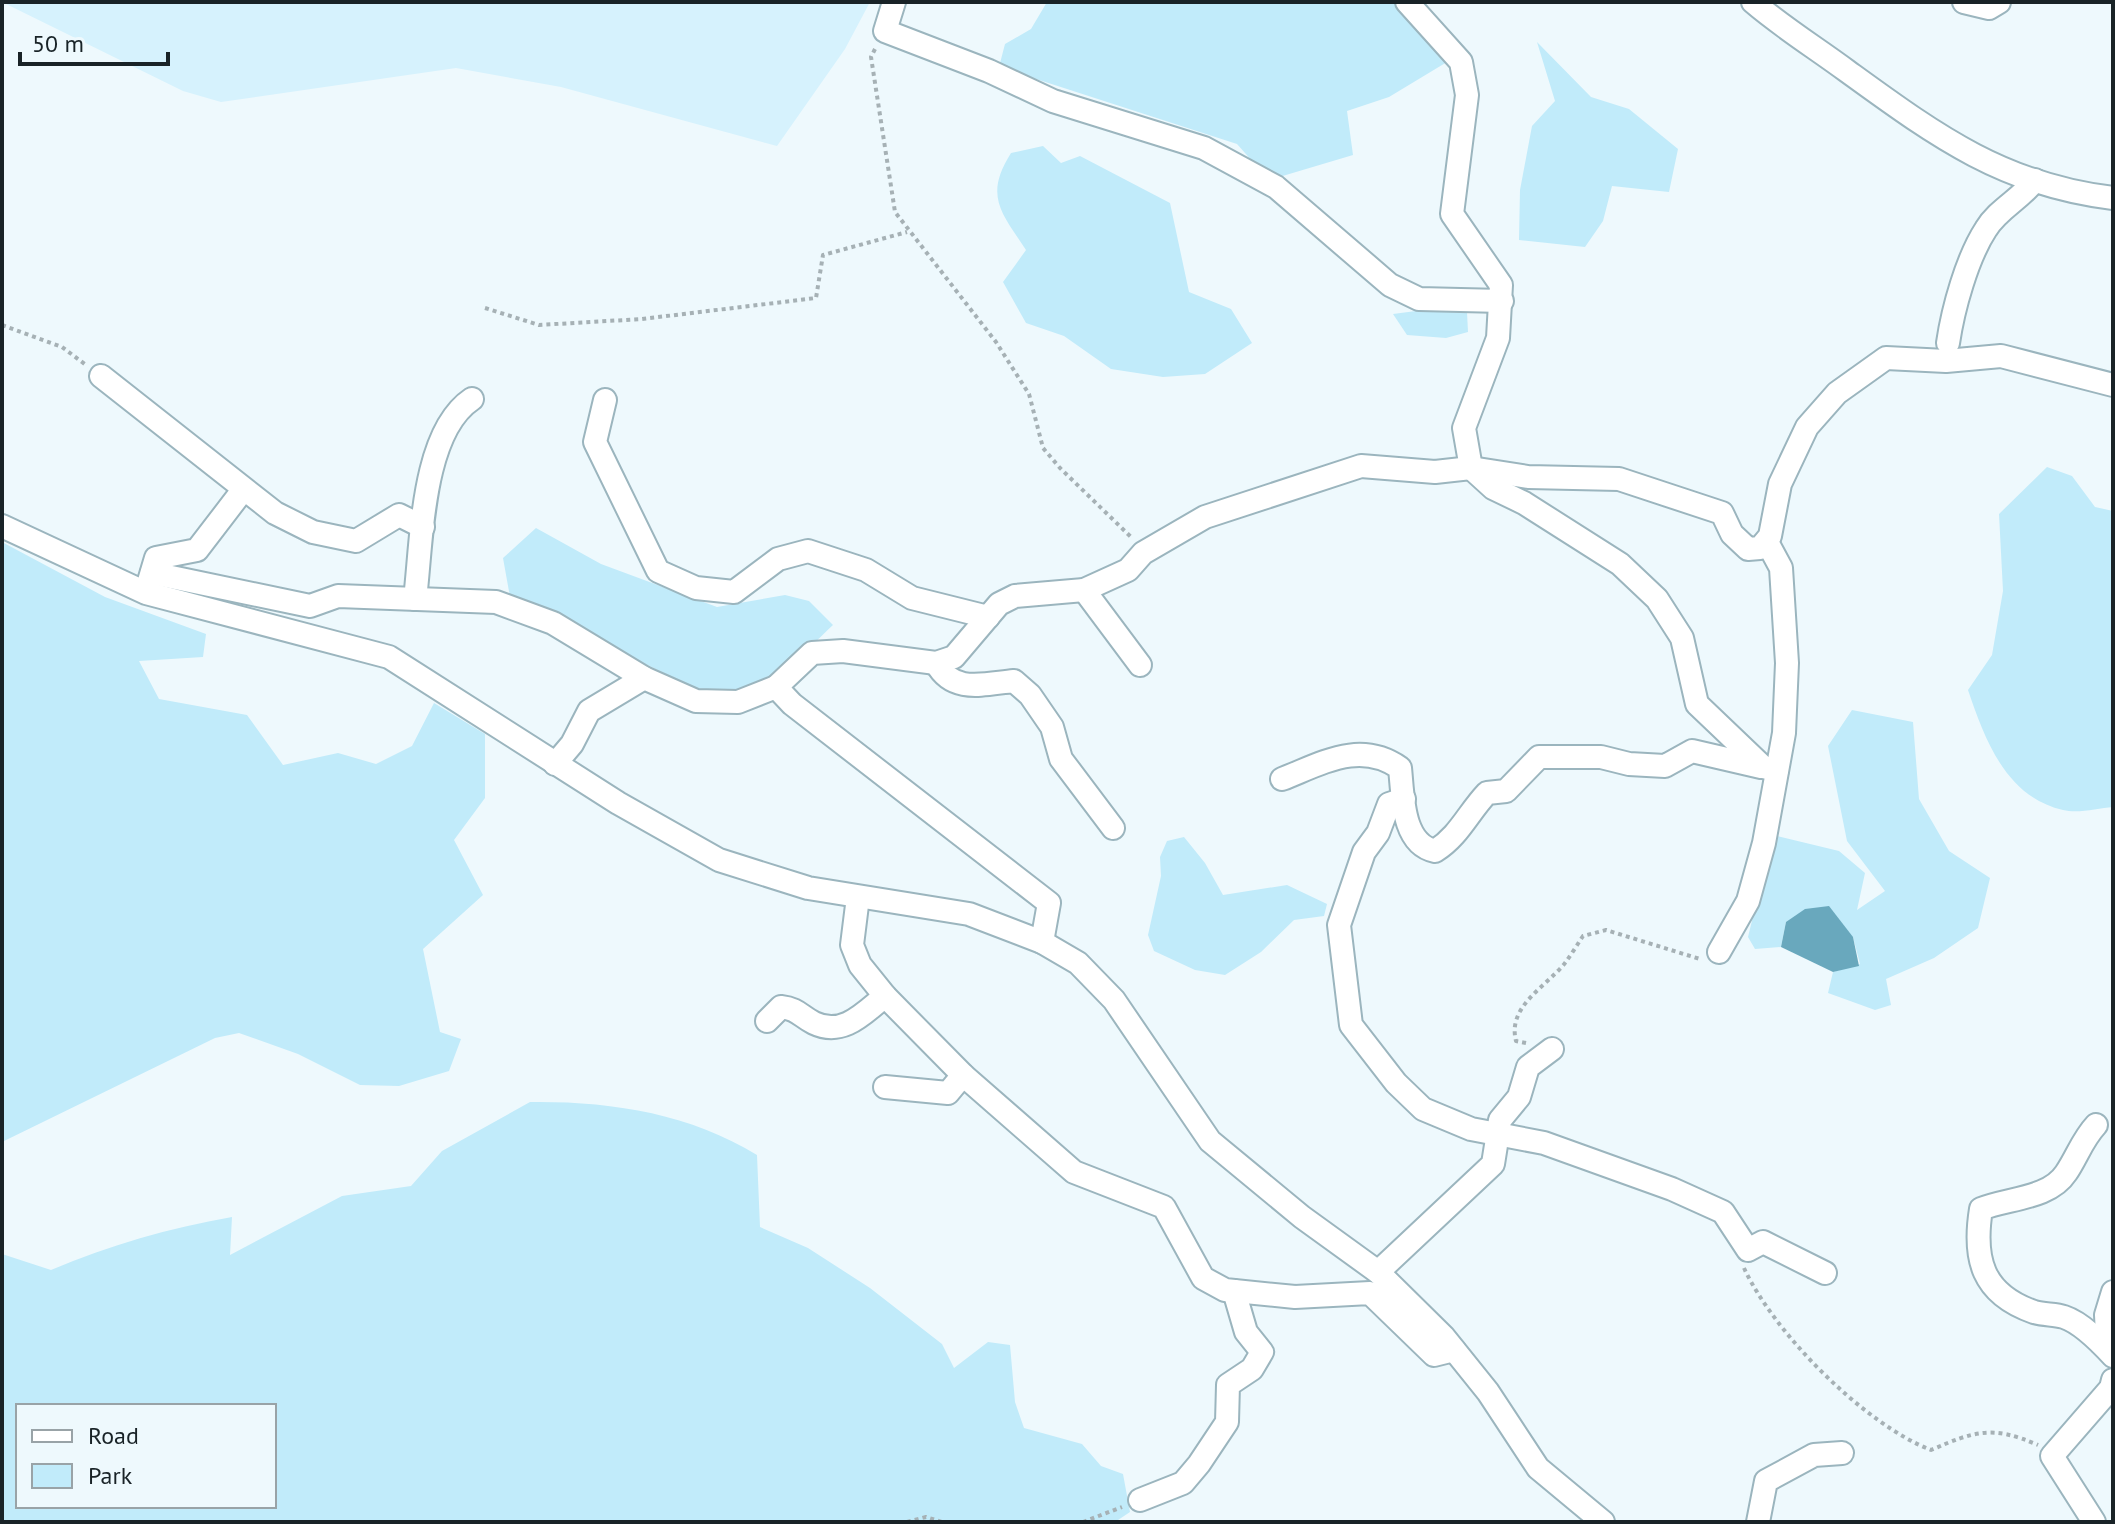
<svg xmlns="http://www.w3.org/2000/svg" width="2115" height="1524" viewBox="0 0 2115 1524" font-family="'PT Sans',sans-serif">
<rect width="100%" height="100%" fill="#eef9fd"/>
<path fill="#d6f2fd" d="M2 2H870L845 49 777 146 561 87 456 68 221 102 183 91Z"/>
<g fill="#c1ebfa" fill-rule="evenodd">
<path d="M1047 2H1399L1447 62 1389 97 1347 111 1353 155 1269 180 1237 144 999 67 1005 44 1031 29Z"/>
<path d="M1537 42 1591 97 1629 109 1678 149 1669 192 1612 186 1603 221 1585 247 1519 240 1520 190 1532 126 1555 101Z"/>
<path d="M1043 146 1061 163 1080 156 1170 203 1189 292 1231 309 1252 343 1205 374 1163 377 1111 369 1064 336 1026 323 1003 282 1026 250C1001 212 984 196 1011 153Z"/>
<path d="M1439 308 1467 312 1468 332 1446 338 1407 335 1393 314Z"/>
<path d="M2047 467 2072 476 2095 507 2113 511V807C2098 808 2078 814 2063 810 2006 797 1985 740 1968 690L1992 655 2003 591 1999 514Z"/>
<path d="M536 528 601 564 717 607 785 595 809 601 833 625C783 672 774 696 698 690L510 597 503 558Z"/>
<path d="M2 542 105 597 206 634 203 657 139 661 159 699 247 715 283 765 338 753 376 764 412 746 434 703 485 734V798L454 840 483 895 423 949 440 1032 461 1039 449 1071 399 1086 360 1085 298 1054 239 1033 215 1038 2 1142Z"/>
<path d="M1852 710 1913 722 1919 799 1949 851 1990 878 1978 928 1934 958 1886 979 1891 1005 1875 1010 1828 993 1833 972 1860 964 1853 937 1786 922 1781 947 1755 949 1748 937 1773 835 1839 851 1865 873 1857 910 1885 891 1847 841 1828 746Z"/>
<path d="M1184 837 1205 863 1223 895 1287 885 1327 904 1324 916 1294 920 1261 952 1225 975 1195 970 1154 951 1148 935 1161 876 1160 857 1167 841Z"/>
<path d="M530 1102C609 1101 689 1113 757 1155L760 1227 808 1248 870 1288 942 1344 954 1368 988 1342 1010 1345 1015 1402 1024 1428 1082 1444 1101 1466 1123 1474 1130 1512 1115 1522H2V1254L51 1270C110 1245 169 1228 232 1217L230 1255 342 1196 411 1186 442 1151ZM18 1406H274V1506H18Z"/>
</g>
<path fill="#69a8bd" d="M1829 906 1853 937 1859 966 1833 972 1781 947 1786 922 1805 909Z"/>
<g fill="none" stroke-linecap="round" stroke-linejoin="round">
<defs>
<g id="minor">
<path d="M894 2 885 31 989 71 1053 101 1204 148 1276 187 1390 285 1419 299 1502 301"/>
<path d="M1407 2 1461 62 1467 95 1452 214 1501 285 1498 338 1464 428 1471 468 1493 488 1524 503 1620 564 1657 599 1682 638 1697 704 1763 767 1777 770"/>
<path d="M1753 2C1782 27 1816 48 1847 71 1934 134 2002 185 2113 198"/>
<path d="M1964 2 1989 8 1999 2"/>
<path d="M1948 343C1953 309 1967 258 1986 229 1998 209 2021 199 2035 180"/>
<path d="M101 376 275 513 313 532 356 541 399 515 423 527"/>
<path d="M605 400 595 442 658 571 696 588 734 592 778 559 808 551 866 570 912 598 988 617"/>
<path d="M2 526 146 593 389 657 618 803 719 860 808 888 969 914 1042 942 1078 963 1114 1000 1210 1141 1302 1217 1378 1272 1443 1336 1488 1392 1538 1468 1603 1522"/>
<path d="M152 573 310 606 338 596 496 602 553 623 644 678 696 701 738 702 776 687"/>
<path d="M147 588 156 558 197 550 243 490"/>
<path d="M1084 590 1140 665"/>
<path d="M415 599C422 543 421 433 472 399"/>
<path d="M936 663C953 694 983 684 1014 681L1030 695 1052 727 1061 759 1113 828"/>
<path d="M555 764 572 744 589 711 644 678"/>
<path d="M1282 779C1323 763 1360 740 1400 768 1403 796 1402 844 1435 851 1459 836 1468 813 1487 793L1506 791 1539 757H1601L1629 764 1665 766 1692 751 1761 767"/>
<path d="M1404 799 1389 804 1378 833 1364 852 1339 925 1351 1025 1396 1083 1423 1109 1471 1129 1544 1143 1672 1189 1723 1212 1748 1250 1763 1242 1825 1273"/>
<path d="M858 897 852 945 860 965 885 996 963 1075 1074 1172 1164 1207 1203 1278 1225 1290 1295 1297 1370 1293 1434 1355 1454 1350"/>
<path d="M1042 942 1049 903 792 704 776 687 812 653 843 651 936 663 954 657 999 604 1015 596 1084 590 1128 570 1143 553 1205 517 1361 466 1435 472 1471 468 1528 477 1619 479 1722 513 1732 534 1748 549 1760 548 1770 536 1780 484 1807 427 1837 393 1886 358 1946 361 2001 356 2113 385"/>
<path d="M1719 952 1748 901 1764 843 1784 733 1787 663 1781 568 1767 542"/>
<path d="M767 1021 781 1007C798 1009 800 1016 814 1023 843 1037 864 1013 885 996"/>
<path d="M885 1087 948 1093 963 1075"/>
<path d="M2096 1125C2082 1140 2077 1157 2066 1173 2049 1199 2008 1198 1981 1209 1973 1259 1982 1294 2034 1312 2044 1315 2055 1314 2064 1317 2082 1323 2101 1343 2113 1356"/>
<path d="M1378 1272 1493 1164 1500 1120 1519 1097 1528 1067 1552 1049"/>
<path d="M2101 1343 2107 1334 2106 1315 2113 1292"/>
<path d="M1140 1500 1183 1483 1199 1464 1227 1422 1228 1385 1252 1369 1262 1352 1246 1332 1234 1291"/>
<path d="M1758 1522 1766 1481 1814 1455 1842 1453"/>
<path d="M2094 1522 2052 1456 2111 1388 2113 1380"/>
</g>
</defs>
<use href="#minor" stroke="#9bb5be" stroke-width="26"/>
<g stroke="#a6b1b5" stroke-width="4" stroke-dasharray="4 4" stroke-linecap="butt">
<path d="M875 49 871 57 895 212 996 342 1029 394 1043 448 1060 468 1132 538"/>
<path d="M485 308 539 325 642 319 816 298 823 255 907 232"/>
<path d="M2 325 62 347 86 365"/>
<path d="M1526 1043 1516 1041C1507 1006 1546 987 1565 963 1571 955 1577 945 1583 936L1606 930 1700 959"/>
<path d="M1744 1268C1774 1333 1864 1424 1931 1450 1975 1431 1992 1425 2038 1445"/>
<path d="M907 1522 926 1517 942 1522"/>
<path d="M1083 1522 1122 1507"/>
</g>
<use href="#minor" stroke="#fff" stroke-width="22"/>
</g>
<rect width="2115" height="1524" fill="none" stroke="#192327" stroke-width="8"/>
<rect x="16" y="1404" width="260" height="104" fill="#eef9fd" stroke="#99a3a7" stroke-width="2"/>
<rect x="32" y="1430" width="40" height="12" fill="#ffffff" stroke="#99a3a7" stroke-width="2"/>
<text x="88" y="1444" font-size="24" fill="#192327">Road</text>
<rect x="32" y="1464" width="40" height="24" fill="#c1ebfa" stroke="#99a3a7" stroke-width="2"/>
<text x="88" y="1484" font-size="24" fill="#192327">Park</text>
<path d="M20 52v12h148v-12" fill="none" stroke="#192327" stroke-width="4"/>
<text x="32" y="52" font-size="24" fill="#192327" stroke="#eef9fd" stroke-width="6" paint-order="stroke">50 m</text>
</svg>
